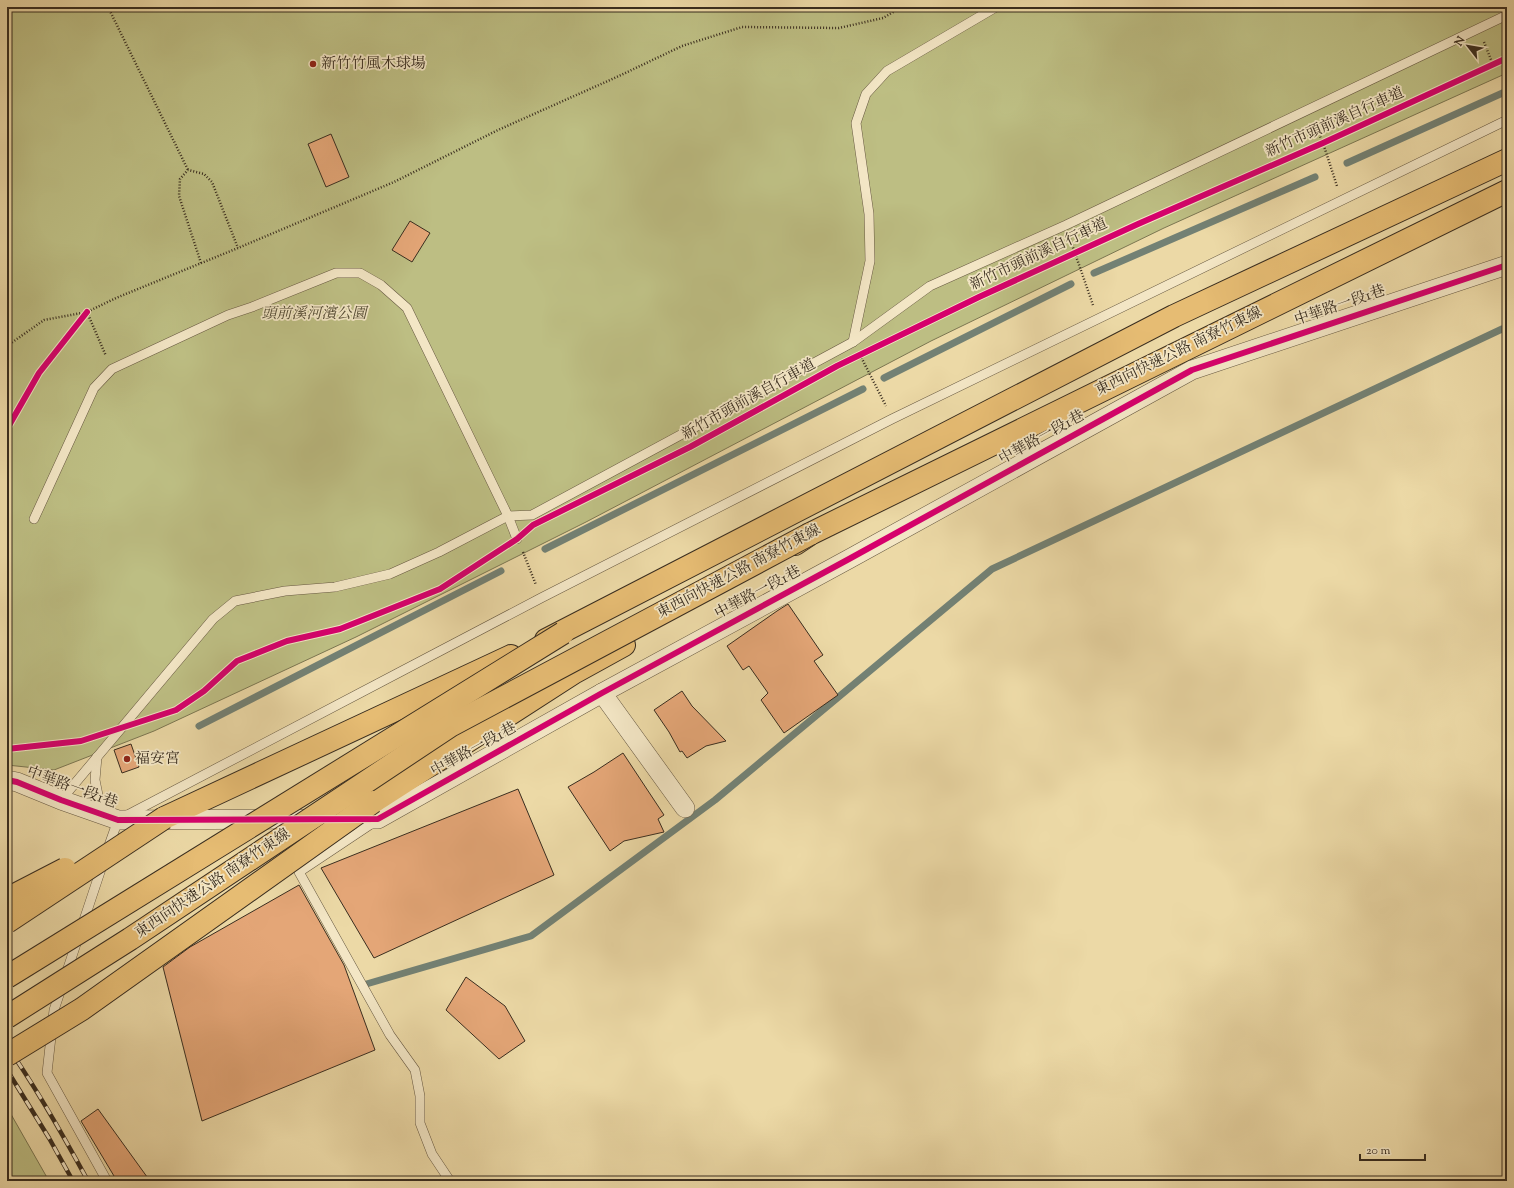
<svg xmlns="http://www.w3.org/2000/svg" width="1514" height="1188" viewBox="0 0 1514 1188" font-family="'Sorts Mill Goudy','Noto Serif TC',serif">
<rect width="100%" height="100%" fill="#ecd9a6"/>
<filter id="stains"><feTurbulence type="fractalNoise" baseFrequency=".005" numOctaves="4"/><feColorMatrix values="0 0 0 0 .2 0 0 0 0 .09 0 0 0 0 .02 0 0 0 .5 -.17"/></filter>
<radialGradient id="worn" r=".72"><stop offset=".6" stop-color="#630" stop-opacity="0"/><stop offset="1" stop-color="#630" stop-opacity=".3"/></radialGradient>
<g fill="#bdbe83" stroke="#7b7651">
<path d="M7 7H1507V73L1164 228 931 341 586 522 356 637 154 731 54 770 7 765Z"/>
<path d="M7 1109H8L49 1181H7Z"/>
</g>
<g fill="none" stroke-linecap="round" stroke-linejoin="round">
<g stroke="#738174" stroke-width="7">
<path d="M1347 163 1507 91"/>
<path d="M1094 273 1315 177"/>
<path d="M884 378 1071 284"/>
<path d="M545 549 863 389"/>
<path d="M199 726 501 571"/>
<path d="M363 985 531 936 715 800 992 569 1502 329 1507 328"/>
</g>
</g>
<g fill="#e4a677" stroke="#392d1f">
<path d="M331 134 349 177 326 187 308 144Z"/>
<path d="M410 221 430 233 412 262 392 250Z"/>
<path d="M788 604 823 655 814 661 838 695 784 733 761 700 768 693 749 666 743 670 727 646 777 611Z"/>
<path d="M682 691 692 706 726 741 706 746 687 758 682 751 680 752 669 732 654 710Z"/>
<path d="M131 744 139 767 122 773 114 750Z"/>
<path d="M623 753 664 815 658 819 664 832 624 841 610 851 568 787 594 772Z"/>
<path d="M518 789 554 875 374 958 321 868Z"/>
<path d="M299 885 344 965 375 1050 202 1121 163 967 190 947Z"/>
<path d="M466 977 505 1006 525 1041 499 1059 446 1010Z"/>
<path d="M98 1109 150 1181H117L81 1121Z"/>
</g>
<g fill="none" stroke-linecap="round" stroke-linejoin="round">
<defs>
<g id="lane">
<path d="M853 342 870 261 869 214 856 123 866 94 887 71 996 7"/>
<path d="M34 519 94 388 112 369 228 315 252 307 336 273H360L381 285 407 308 508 516 517 539"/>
<path d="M97 757 95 780 99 800 111 813"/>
<path d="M61 800 213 619 235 601 285 591 335 587 390 574 439 552 508 516 532 515 853 342 930 286 1066 225 1507 15"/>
<path d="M374 822 299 872 390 1035 415 1070 420 1096V1123L432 1154 450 1181"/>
<path d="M107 851 118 820 541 598 892 419 1507 120"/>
<path d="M103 863 54 1010 47 1073 107 1181"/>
</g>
<g id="street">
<path d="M602 693 685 808"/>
<path d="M7 780 17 782 61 800 118 820 317 819"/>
<path d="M343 819H378L602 693 849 559 1192 370 1507 265"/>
</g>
<g id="highway">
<path d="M795 544 810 534 1507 191"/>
<path d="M546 640 1174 316 1507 160"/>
<path d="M373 802 575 672 624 645"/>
<path d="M164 818 511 656"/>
</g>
</defs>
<use href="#lane" stroke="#665841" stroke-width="10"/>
<use href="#street" stroke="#665841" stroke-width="20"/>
<use href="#highway" stroke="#392d1f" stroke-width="24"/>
<g stroke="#392d1f" stroke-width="2.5" stroke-dasharray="1 2" stroke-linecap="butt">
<path d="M108 7 188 170"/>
<path d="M1484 42 1493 65"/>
<path d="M1314 123 1323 143 1337 186"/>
<path d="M1070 239 1093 305"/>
<path d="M201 263 179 196 180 179 188 170 204 174 212 182 238 248"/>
<path d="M87 312 106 356"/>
<path d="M7 346 44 320 87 312 116 298 238 248 394 182 498 130 619 76 682 46 742 27 839 28 883 18 902 7"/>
<path d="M860 355 886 406"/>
<path d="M523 552 536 585"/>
</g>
<use href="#lane" stroke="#f3e6c5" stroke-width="9"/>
<use href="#street" stroke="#f3e6c5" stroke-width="19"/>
<use href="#highway" stroke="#e6bc73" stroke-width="22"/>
<defs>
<g id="rail">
<path d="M7 1046C37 1089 63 1135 88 1181"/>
<path d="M7 1070 49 1138 73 1181"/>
</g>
</defs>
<use href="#rail" stroke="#392d1f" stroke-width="4.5"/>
<use href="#rail" stroke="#f3e6c5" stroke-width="3" stroke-dasharray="9" stroke-linecap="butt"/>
<defs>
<g id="highway-bridge">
<path d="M7 899 65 869"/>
<path d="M7 922 164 818"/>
<path d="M7 977 563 633"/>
<path d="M7 1017 130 939 450 726 810 534"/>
<path d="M7 1055 82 1009 373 802"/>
</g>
</defs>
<use href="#highway-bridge" stroke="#392d1f" stroke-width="24" stroke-linecap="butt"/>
<use href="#highway-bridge" stroke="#e6bc73" stroke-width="22"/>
<defs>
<g id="cycleway">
<path d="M7 429 39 373 87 312"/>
<path d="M7 749 81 741 176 710 204 691 237 661 287 641 340 629 440 589 517 539 533 525 690 447 837 366 979 297 1138 224 1323 143 1507 58"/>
<path d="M7 780 17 782 61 800 118 820 378 819 602 693 849 559 1192 370 1507 265"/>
</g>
</defs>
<use href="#cycleway" stroke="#f3e6c5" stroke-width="8"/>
<use href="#cycleway" stroke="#d6006c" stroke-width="6"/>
</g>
<g fill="#8f2418" stroke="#f3e6c5" stroke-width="1.5">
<circle cx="313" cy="64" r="4"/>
<circle cx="127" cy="759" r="4"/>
</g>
<g text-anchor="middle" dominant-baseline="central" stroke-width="3.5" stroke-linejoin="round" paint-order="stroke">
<g font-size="15" fill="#392d1f" stroke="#f3e6c5" text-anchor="start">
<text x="321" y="64">新竹竹風木球場</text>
<text x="135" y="759">福安宮</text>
</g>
<g font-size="15" fill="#392d1f" stroke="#f3e6c5">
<text transform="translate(1335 123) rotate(-24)">新竹市頭前溪自行車道</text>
<text transform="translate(1039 255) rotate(-25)">新竹市頭前溪自行車道</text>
<text transform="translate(1340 306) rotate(-19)">中華路一段1巷</text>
<text transform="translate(1179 352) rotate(-26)">東西向快速公路 南寮竹東線</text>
<text transform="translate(749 400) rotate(-29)">新竹市頭前溪自行車道</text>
<text transform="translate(1042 438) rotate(-29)">中華路一段1巷</text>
<text transform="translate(739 572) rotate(-28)">東西向快速公路 南寮竹東線</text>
<text transform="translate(758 593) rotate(-28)">中華路一段1巷</text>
<text transform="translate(474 750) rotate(-29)">中華路一段1巷</text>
<text transform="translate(72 788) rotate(20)">中華路一段1巷</text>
<text transform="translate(213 884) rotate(-34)">東西向快速公路 南寮竹東線</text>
</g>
<g font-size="15" font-style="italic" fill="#534a33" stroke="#f3e6c5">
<text x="314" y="314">頭前溪河濱公園</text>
</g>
</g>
<rect width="1514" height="1188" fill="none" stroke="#ecd9a6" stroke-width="24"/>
<rect x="8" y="8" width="1498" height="1172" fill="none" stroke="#392d1f" stroke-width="2"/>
<rect x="12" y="12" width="1490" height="1164" fill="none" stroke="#392d1f"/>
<g transform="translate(1468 46) rotate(301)" stroke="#f3e6c5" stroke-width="3" paint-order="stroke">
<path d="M0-3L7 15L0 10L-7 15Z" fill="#392d1f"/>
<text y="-6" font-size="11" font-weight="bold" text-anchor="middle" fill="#392d1f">N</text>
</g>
<path d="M1360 1154v6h65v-6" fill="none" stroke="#392d1f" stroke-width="2"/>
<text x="1366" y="1154" font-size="12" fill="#392d1f" stroke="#f3e6c5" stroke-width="3" paint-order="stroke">20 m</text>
<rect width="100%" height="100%" filter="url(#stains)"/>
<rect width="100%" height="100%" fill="url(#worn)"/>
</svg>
